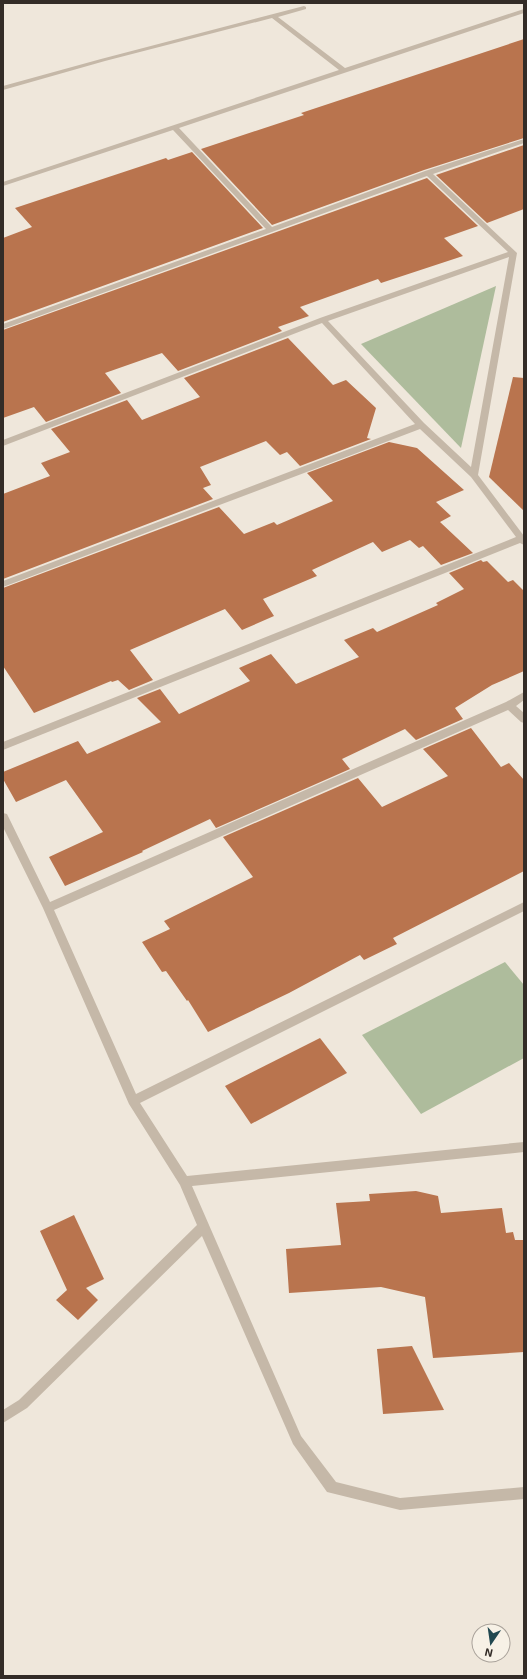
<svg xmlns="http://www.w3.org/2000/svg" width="527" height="1679" viewBox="0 0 527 1679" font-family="'Exo 2',sans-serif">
<rect width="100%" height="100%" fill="#efe7db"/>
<g fill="#aebc9c">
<path d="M496 286 461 448 361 344Z"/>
<path d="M505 962 524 985V1058L421 1114 362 1035Z"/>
</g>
<g fill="#b9744e">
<path d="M524 39V138L424 170 272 225 201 149 304 115 301 113Z"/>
<path d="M524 145V209L487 223 436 175Z"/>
<path d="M192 152 263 228 3 322V238L32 227 15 208 166 158 168 160Z"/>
<path d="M427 178 478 226 444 238 463 256 381 283 378 279 300 307 309 316 278 327 282 331 178 371 162 353 105 373 121 393 46 422 34 407 3 418V330Z"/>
<path d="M288 338 333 385 346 380 376 408 367 438 371 439 300 466 287 452 280 455 266 441 200 467 211 485 203 488 213 499 3 579V494L50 476 41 463 70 452 51 429 127 400 142 420 200 397 184 378Z"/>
<path d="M513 377 524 378V511L489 477Z"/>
<path d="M389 442 417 448 464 490 436 502 451 516 440 522 473 553 441 565 423 546 419 548 410 540 382 552 373 542 312 570 317 576 263 599 274 616 242 630 225 609 130 650 153 680 129 690 118 680 112 682 111 681 34 713 3 666V588L219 507 244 534 274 522 277 525 333 501 307 473Z"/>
<path d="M481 560 483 562 487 561 508 582 513 580 524 591V671L492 685 455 708 463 719 416 740 405 729 342 759 350 769 216 828 210 819 142 851 143 852 65 886 49 857 103 832 66 780 16 802 3 779V772L78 741 87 754 161 722 137 698 160 689 179 714 250 681 239 668 271 654 296 684 359 657 344 640 373 628 377 632 438 605 436 603 464 589 449 573Z"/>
<path d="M471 728 501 767 509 763 524 780V871L393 938 397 944 364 960 360 955 289 993 208 1032 188 1000 187 1001 166 971 162 972 142 942 170 929 164 921 253 877 223 837 358 778 382 807 448 776 423 749Z"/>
<path d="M320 1038 347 1073 251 1124 225 1086Z"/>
<path d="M416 1191 438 1196 441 1213 502 1208 506 1233 513 1232 515 1240H524V1352L433 1358 425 1297 381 1287 289 1293 286 1249 341 1245 336 1203 370 1201 369 1194Z"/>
<path d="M74 1215 104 1279 86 1288 98 1300 78 1320 56 1300 67 1290 40 1231Z"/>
<path d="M412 1346 444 1410 383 1414 377 1349Z"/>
</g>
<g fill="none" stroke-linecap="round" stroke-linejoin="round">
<g fill="#c5b8a8" fill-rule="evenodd">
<path d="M304 6 306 7V9L278 17 345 68 524 9V13L179 128 272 227 425 171 524 139V143L433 174 517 253 478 475 524 536V545L520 543 3 750V742L516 537 471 477 420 429 3 587V581L415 424 322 323 3 446V440L320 318 508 252 427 176 3 329V324L266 229 173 130 3 186V182L339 70 272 18 105 61 3 90V86L101 59ZM509 257 471 467 424 423 328 321Z"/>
<path d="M524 692V700L516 706 524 713V723L521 722 508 710 54 910 136 1094 524 902V911L140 1103 187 1176 524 1142V1152L192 1186 301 1436 336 1482 400 1498 524 1487V1499L400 1510 327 1492 293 1444 202 1236 27 1408 3 1423V1410L19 1400 197 1225 180 1185 129 1104 43 908 3 827V813L7 814 50 902 506 702Z"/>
</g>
</g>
<rect width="527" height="1679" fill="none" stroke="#332c27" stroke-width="8"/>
<g transform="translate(491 1643) rotate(193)"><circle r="19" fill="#f7f1e6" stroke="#a9a29a"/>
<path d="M0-3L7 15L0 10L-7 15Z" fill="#214850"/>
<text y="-6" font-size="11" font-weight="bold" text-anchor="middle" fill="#332c27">N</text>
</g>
</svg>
